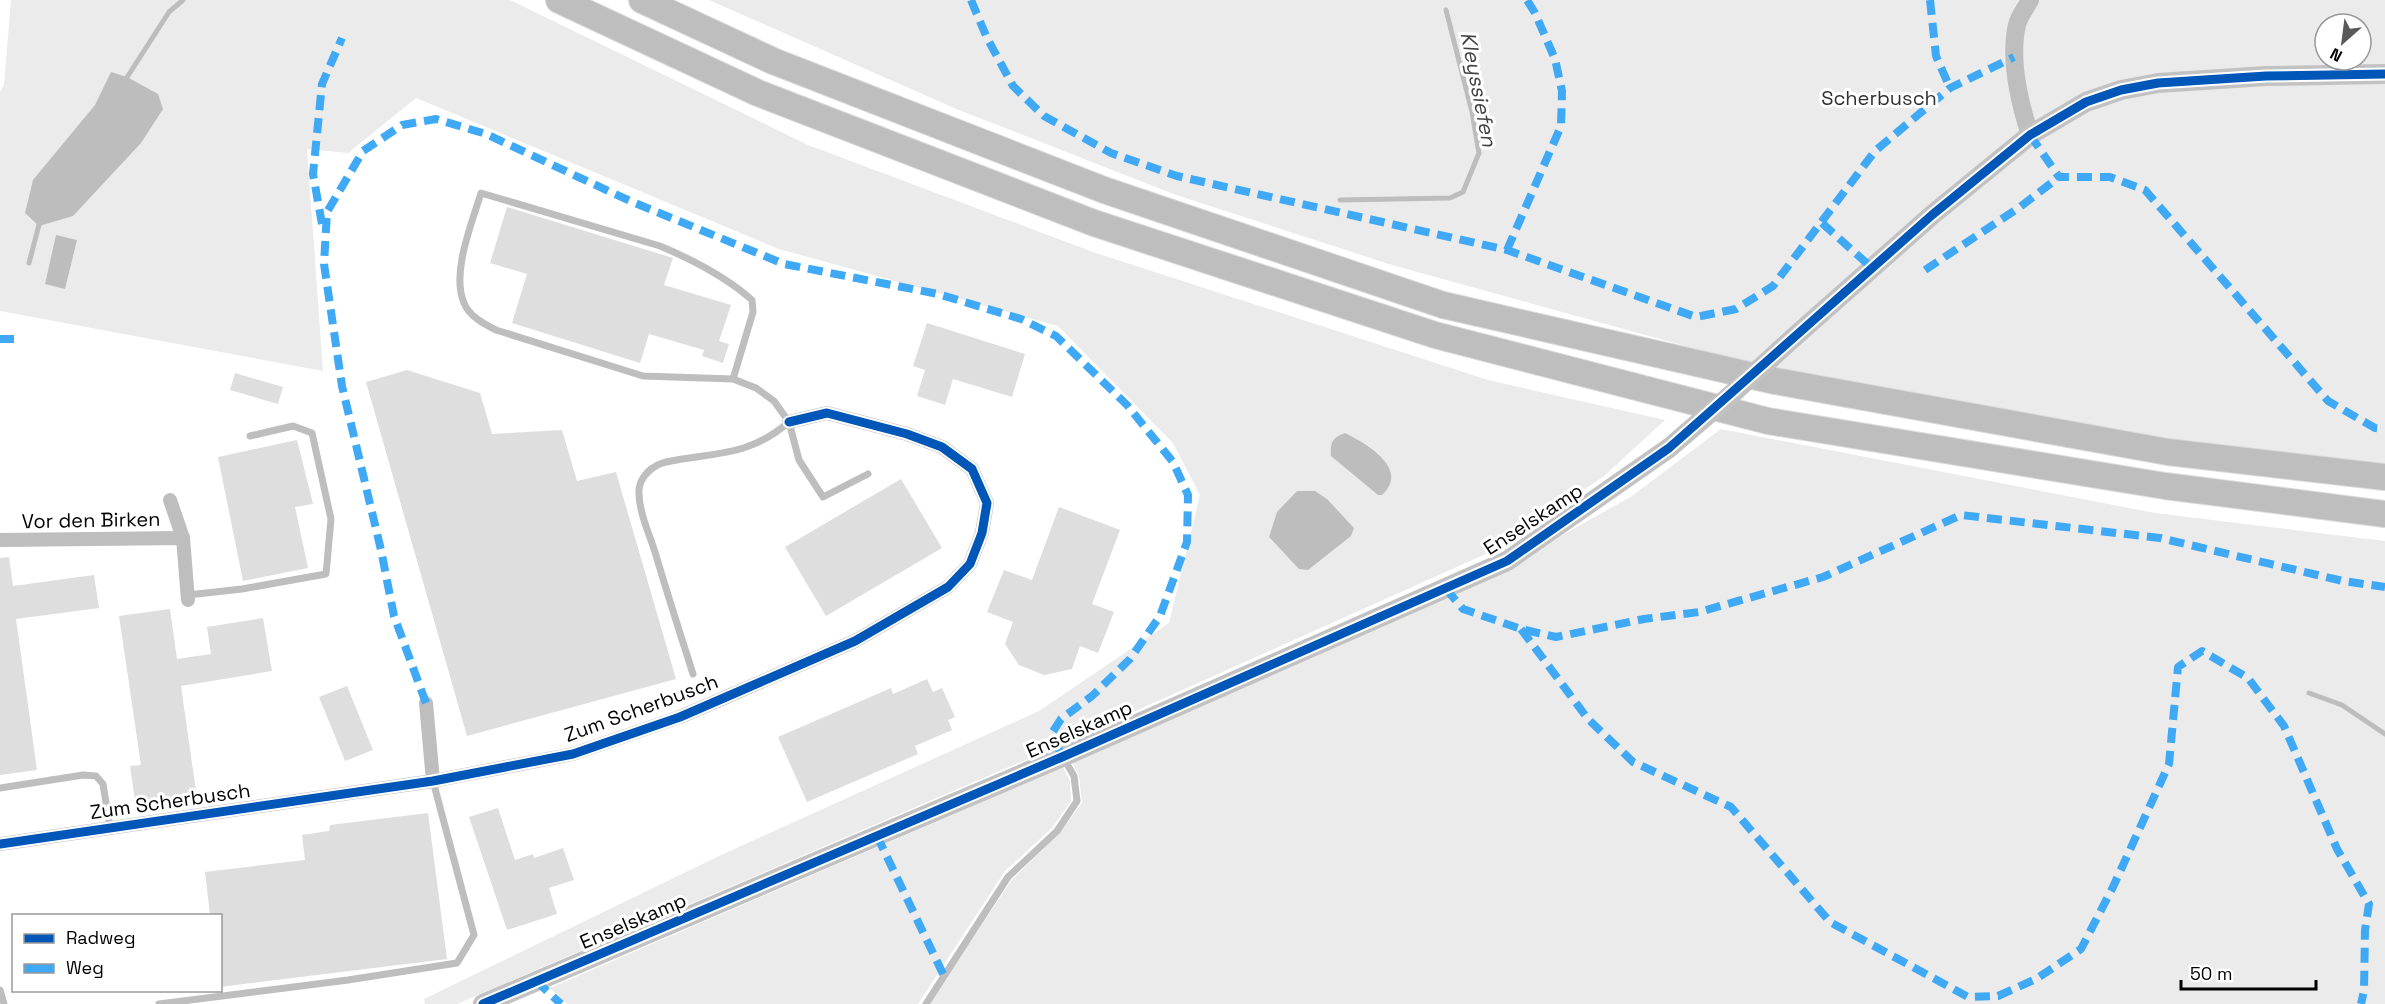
<svg xmlns="http://www.w3.org/2000/svg" width="2385" height="1004" viewBox="0 0 2385 1004" font-family="'Space Grotesk',sans-serif">
<rect width="100%" height="100%" fill="#fff"/>
<g fill="#ebebeb" fill-rule="evenodd">
<path d="M11 0H510L808 145 1093 252 1488 380 1665 420 1603 477 1490 552 1053 748 457 1004H425L424 999 719 856 1039 711 1169 623 1200 495 1173 443 1058 326 779 249 416 98 348 153 307 149 323 371 0 311V92L4 85Z"/>
<path d="M709 0H2385V464L2172 440 1776 371 1392 265 1176 195 954 108ZM2325 24H2361V60H2325Z"/>
<path d="M1721 429 2155 513 2385 541V1004H929L1011 881 1058 834 1082 803 1079 776 1071 760 1511 564 1632 496Z"/>
<path d="M1063 767 1070 781 1071 801 1052 828 1005 871 918 1004H567L550 988Z"/>
</g>
<g fill="#bdbdbd">
<path d="M111 72 127 77 158 94 163 109 141 143 73 216 39 226 25 213 33 180 95 105Z"/>
<path d="M56 235 77 240 65 289 45 284Z"/>
<path d="M1345 433C1367 444 1410 469 1382 495H1378L1331 456C1330 442 1332 438 1345 433Z"/>
<path d="M1297 491H1315L1327 499 1354 528 1351 536 1308 570 1299 569 1269 537 1277 512Z"/>
</g>
<g fill="none" stroke-linecap="round" stroke-linejoin="round">
<g stroke="#bdbdbd" stroke-width="5">
<path d="M124 82 169 12 183 0"/>
<path d="M1340 200 1450 198 1463 192 1479 153 1472 112 1446 10"/>
<path d="M29 263 40 221"/>
<path d="M2309 693 2342 705 2385 734"/>
</g>
</g>
<g fill="#dedede">
<path d="M507 207 673 258 664 285 731 305 719 341 729 344 723 363 702 356 704 350 649 334 640 363 512 323 527 274 490 263Z"/>
<path d="M927 323 1025 354 1012 397 953 379 945 405 917 396 925 370 913 366Z"/>
<path d="M407 370 480 393 492 434 562 430 577 481 616 472 676 679 467 736 366 382Z"/>
<path d="M235 373 283 387 278 404 230 390Z"/>
<path d="M297 440 313 504 295 507 308 568 243 581 218 457Z"/>
<path d="M901 479 942 548 826 616 785 547Z"/>
<path d="M1059 507 1120 530 1092 604 1114 612 1098 653 1080 646 1072 669 1044 675 1019 665 1005 644 1013 622 987 612 1004 570 1032 580Z"/>
<path d="M9 557 13 586 94 575 99 608 16 619 37 770 0 775V558Z"/>
<path d="M170 609 177 659 211 654 207 627 263 618 272 671 181 686 197 798 136 807 130 766 141 765 119 616Z"/>
<path d="M927 679 933 692 942 688 955 717 948 720 952 730 915 746 918 754 807 802 778 737 891 688 893 694Z"/>
<path d="M347 686 373 750 345 761 319 697Z"/>
<path d="M498 808 515 860 533 854 534 858 563 848 574 880 549 888 557 914 507 930 469 817Z"/>
<path d="M428 813 447 959 220 987V915H210L205 872 305 860 302 835 329 831 330 825Z"/>
</g>
<g fill="none" stroke-linecap="round" stroke-linejoin="round">
<defs>
<g id="motorway">
<path d="M559 0 758 93 1094 223 1435 335 1768 421 2165 486 2385 514"/>
<path d="M642 0 773 61 1104 190 1443 305 1775 381 2168 452 2385 477"/>
</g>
</defs>
<use href="#motorway" stroke="#dbdbdb" stroke-width="28"/>
<g stroke="#bebebe" stroke-width="7">
<path d="M733 379 753 312 752 300C726 277 691 259 660 246L481 193C472 223 451 273 464 303 469 316 484 324 496 330L643 376 733 379 756 388 774 401 789 422 799 460 823 497 868 474"/>
<path d="M188 595 242 589 326 574 331 519 312 433 293 426 250 436"/>
<path d="M693 674C680 633 667 593 655 552 649 533 638 510 639 490 640 476 653 465 666 462 716 452 748 457 789 422"/>
<path d="M0 788 83 775 96 776 103 784 110 828"/>
<path d="M0 990 4 1004"/>
<path d="M159 1004 348 980 457 963 474 935 433 781"/>
<path d="M926 1004 1008 877 1057 831 1077 801 1074 776 1064 759"/>
</g>
<g stroke="#bebebe" stroke-width="14">
<path d="M170 500 183 538"/>
<path d="M0 540 183 538 188 600"/>
<path d="M426 703 433 781"/>
<path d="M0 844 433 781 573 754 680 717 855 641 948 587 970 564 982 533 987 503 972 469 942 447 907 434 827 413 789 422"/>
</g>
<path stroke="#bebebe" stroke-width="18" d="M2030 135C2019 101 2009 60 2017 25 2019 16 2026 8 2030 0"/>
<g stroke="#c2c2c2" stroke-width="20">
<path d="M1793 338 1932 215 2030 135 2086 102 2121 90 2158 83 2266 76 2385 74"/>
<path d="M483 1004 1062 757 1507 561 1669 448"/>
</g>
<use href="#motorway" stroke="#bebebe" stroke-width="26"/>
<path stroke="#c2c2c2" stroke-width="20" d="M1669 448 1732 394 1793 338"/>
<g stroke="#3fa9f5" stroke-width="8" stroke-dasharray="15 8" stroke-linecap="butt">
<path d="M971 0 987 38 1013 86 1044 116 1111 153 1177 176 1507 250 1696 317 1736 309 1773 286 1875 151 1950 88 2014 57"/>
<path d="M1930 0 1936 56 1950 88"/>
<path d="M2030 135 2059 177H2110L2145 190 2328 401 2375 428 2385 429"/>
<path d="M1822 223 1872 268"/>
<path d="M322 224 313 174 322 84 342 38"/>
<path d="M1507 250 1561 126 1562 91 1555 59 1535 13 1527 0"/>
<path d="M1925 270 2020 207 2059 177"/>
<path d="M0 339H14"/>
<path d="M1446 589 1463 609 1521 629 1556 637 1644 619 1699 612 1823 577 1961 515 2160 538 2343 581 2385 587"/>
<path d="M1521 629 1588 719 1633 762 1731 807 1830 922 1968 997 1998 996 2036 979 2081 949 2113 887 2169 764 2178 667 2202 651 2248 678 2284 726 2337 849 2369 904 2365 930 2364 991 2361 1004"/>
<path d="M426 703 394 616 381 550 342 386 324 264 327 212 363 151 402 125 436 119 486 134 630 201 784 264 938 294 1021 319 1056 336 1127 405 1173 462 1188 495 1187 542 1160 616 1130 659 1092 696 1061 719 1052 733 1062 757"/>
<path d="M877 836 944 976"/>
<path d="M536 981 561 1004"/>
</g>
<defs>
<g id="cycleway">
<path d="M0 844 433 781 573 754 680 717 855 641 948 587 970 564 982 533 987 503 972 469 942 447 907 434 827 413 789 422"/>
<path d="M483 1004 1062 757 1507 561 1669 448 1932 215 2030 135 2086 102 2121 90 2158 83 2266 76 2385 74"/>
</g>
</defs>
<use href="#cycleway" stroke="#fff" stroke-width="13"/>
<use href="#cycleway" stroke="#0057b8" stroke-width="9"/>
</g>
<g text-anchor="middle" dominant-baseline="central" stroke-width="6" stroke-linejoin="round" paint-order="stroke">
<g font-size="20" fill="#313131" stroke="#fff">
<text x="1879" y="98">Scherbusch</text>
</g>
<g font-size="20" fill="#000" stroke="#fff">
<text transform="translate(1533 519) rotate(-33)">Enselskamp</text>
<text transform="translate(91 520) rotate(-1)">Vor den Birken</text>
<text transform="translate(641 708) rotate(-20)">Zum Scherbusch</text>
<text transform="translate(1079 729) rotate(-24)">Enselskamp</text>
<text transform="translate(170 801) rotate(-8)">Zum Scherbusch</text>
<text transform="translate(633 921) rotate(-23)">Enselskamp</text>
</g>
<g font-size="21" font-style="italic" fill="#424242" stroke="#fff">
<text transform="translate(1479 89) rotate(79)">Kleyssiefen</text>
</g>
</g>
<rect x="12" y="914" width="210" height="78" fill="#ffffff" stroke="#999999" stroke-width="1.5"/>
<rect x="24" y="934" width="30" height="9" fill="#0057b8" stroke="#999999" stroke-width="1.5"/>
<text x="66" y="944" font-size="18" fill="#000000">Radweg</text>
<rect x="24" y="964" width="30" height="9" fill="#3fa9f5" stroke="#999999" stroke-width="1.5"/>
<text x="66" y="974" font-size="18" fill="#000000">Weg</text>
<g transform="translate(2343 42) rotate(208)"><circle r="28" fill="#ffffff" stroke="#999999" stroke-width="1.5"/>
<path d="M0-4.5L10 22L0 15L-10 22Z" fill="#595959"/>
<text y="-9" font-size="16" font-weight="bold" text-anchor="middle" fill="#000000">N</text>
</g>
<path d="M2181 980v9h135v-9" fill="none" stroke="#000000" stroke-width="3"/>
<text x="2190" y="980" font-size="18" fill="#000000" stroke="#ffffff" stroke-width="4.5" paint-order="stroke">50 m</text>
</svg>
